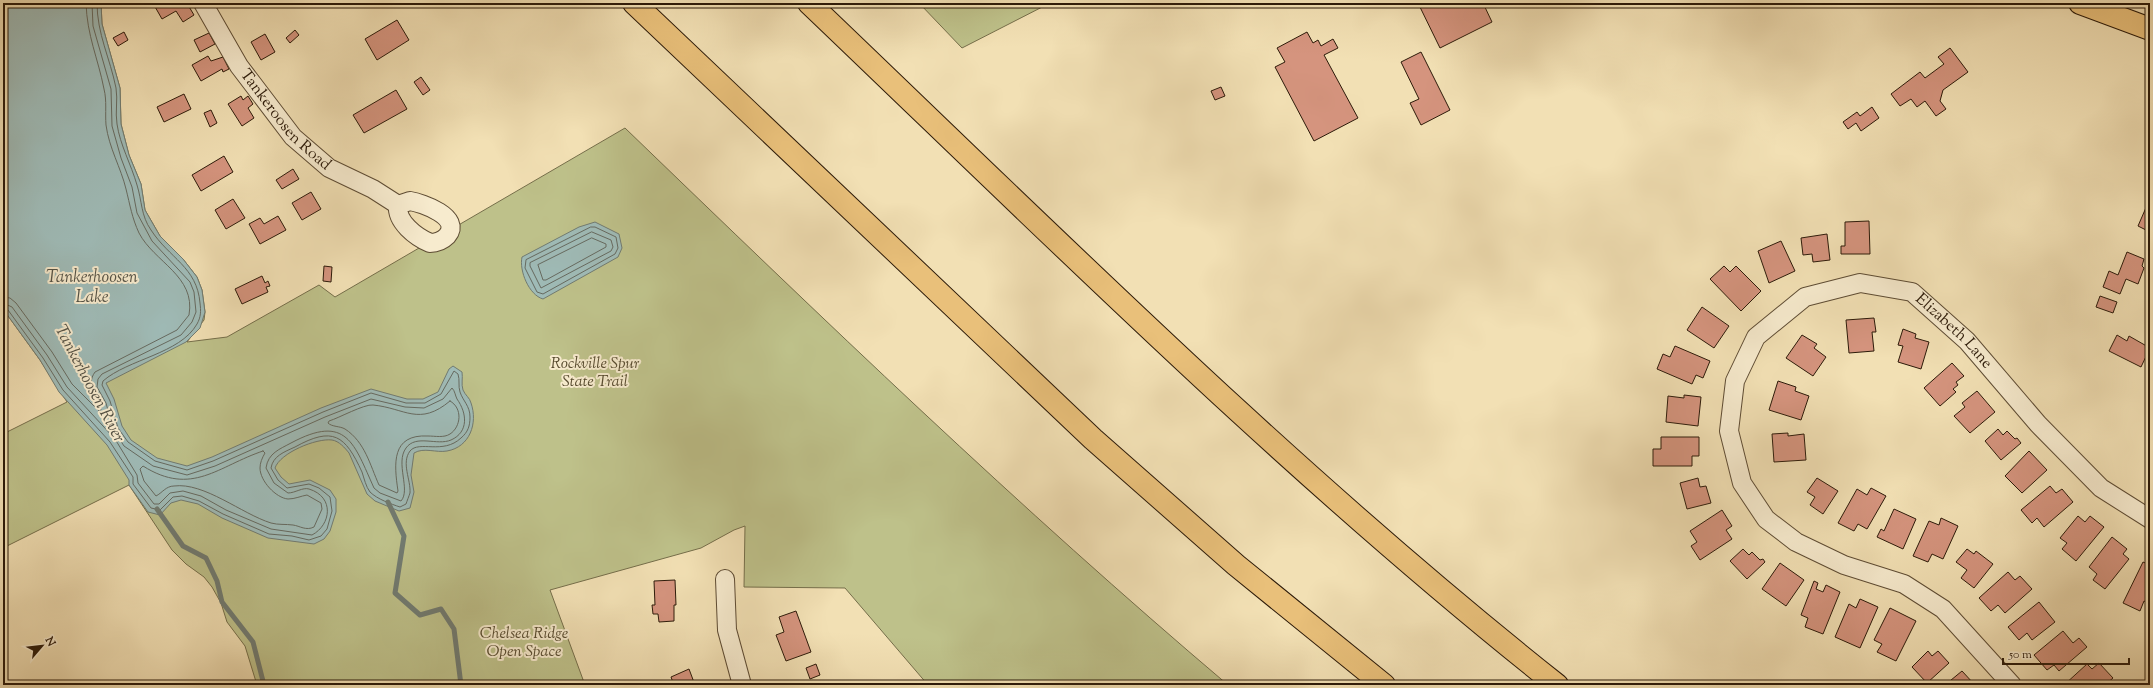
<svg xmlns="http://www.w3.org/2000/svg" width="2153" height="688" viewBox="0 0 2153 688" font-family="'Sorts Mill Goudy',serif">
<rect width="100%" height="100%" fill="#f2e0b4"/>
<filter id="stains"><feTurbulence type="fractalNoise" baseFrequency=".005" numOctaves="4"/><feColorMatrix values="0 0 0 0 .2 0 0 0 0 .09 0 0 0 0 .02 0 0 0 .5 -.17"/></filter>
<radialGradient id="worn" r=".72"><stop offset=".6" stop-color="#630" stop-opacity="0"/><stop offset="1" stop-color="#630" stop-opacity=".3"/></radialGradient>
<g fill="#bec18a" stroke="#756e4a">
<path d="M3 3H101L102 24 120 88 121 124 129 155 141 184 145 210 160 236 183 259 197 277 202 290 205 312 204 320 187 342 227 337 319 285 335 297 625 128C822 318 1019 508 1228 685H928L845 588 744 587 745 526 734 530 701 548 550 590 585 685H257L245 646 227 622 221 603 212 587 204 577 186 564 172 550 129 485 3 548V434L67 402 40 360 3 309Z"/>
<path d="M919 3H1050L962 48Z"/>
</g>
<g fill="#9fbbb7" stroke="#717b71">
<path d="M3 3H101L102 24 120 88 121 124 129 155 141 184 145 210 160 236 183 259 197 277 202 290 205 312 200 328 186 342 106 383 114 399 122 426 131 440 157 458 187 466 212 457 321 408 371 389 407 399H423L438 392 449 369 453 366 462 372C463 378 461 384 463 390 465 395 470 398 471 403 478 423 470 447 447 451 436 453 424 447 414 453L411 475 414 492 410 508 399 511 375 501 367 494 349 453C345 448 339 441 332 440 316 438 280 453 275 468L281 477 289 484 310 480 330 490 336 499V512L330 531 324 539 314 544 268 538 222 518 198 504 181 500 171 503 160 515 148 512 129 485V480L107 445 59 392 40 360 3 309Z"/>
<path d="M595 222 619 234 622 248 618 257 543 299C529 295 519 271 522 257L579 227Z"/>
</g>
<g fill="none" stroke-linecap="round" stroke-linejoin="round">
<g stroke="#666a60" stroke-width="1">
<path d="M591 227H595L616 237 618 248 615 254 543 294 537 292 525 268 526 260Z"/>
<path d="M592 232 611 240 613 247 611 251 541 288 530 266V263Z"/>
<path d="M592 238 606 244V247L546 280H543L538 265Z"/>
<path d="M3 297 10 298 16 303 52 352 72 384 99 411 101 410C98 396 85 386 95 372L177 330 189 315C196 276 154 262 139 233 132 218 130 205 126 189 121 168 109 148 106 125 105 113 107 101 104 89 98 58 87 36 86 3"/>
<path d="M3 303 12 307 47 355 67 387 115 439 137 475 138 483 154 504H159L170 493 183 491 201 496 226 510 271 529 312 535C331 525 335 497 309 489 303 487 295 493 288 493L274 483 266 468C268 453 280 449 291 443 347 413 354 444 374 488L380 493 401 501C411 490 395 463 406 448 416 434 437 446 451 440 469 432 467 413 457 399 455 395 455 391 452 388L443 399 424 408 405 407 371 399 325 417 215 466 187 475 153 466 124 446 113 429 106 403 97 387 98 379 102 374 181 335 192 322 196 312 194 292 190 282 152 241 137 213 132 187 121 158 112 126 111 89 93 26 92 3"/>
<path d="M3 308 8 310 43 358 63 390 110 442 133 477V484L151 508 160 510 173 497 182 496 199 501 223 514 269 534 292 536 309 540 321 536 327 529 332 511 330 497 319 488 309 484 287 488 278 480 271 468C273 456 284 452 295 447 333 426 345 435 362 472 364 478 366 487 370 492 377 499 391 504 400 507L406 504C407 501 409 496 410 493 411 480 401 463 410 451 419 440 443 455 461 438 468 432 470 426 470 417 470 406 463 401 460 392 458 386 460 380 458 374L454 371 441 394 425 403H406L371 393 323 412 213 461 187 470 155 461 128 442 118 428 110 401 102 385 103 381C128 359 180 354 197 324 201 317 201 311 200 303 197 267 169 258 151 230 141 216 142 201 137 185 131 164 120 145 117 124 115 112 118 100 116 88 110 58 97 34 97 3"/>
<path d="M450 401C463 408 461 427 450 434 444 438 435 436 428 436 391 434 394 464 398 491L397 493 379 485C370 465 365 442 345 429 340 426 332 427 328 423L329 421C339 418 364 404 373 405 405 408 419 427 450 401Z"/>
<path d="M263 451 265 453C262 458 260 463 260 468 260 481 276 498 288 499 295 499 301 496 307 495L321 503 322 509 314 527C306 531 300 526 293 525 286 524 278 525 271 523 242 514 204 482 174 486 166 486 162 493 156 496L144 481 140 469 143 466C192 497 218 466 263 451Z"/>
</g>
<g stroke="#717b71" stroke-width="5">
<path d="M388 502 404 536 395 593 420 615 441 609 454 629 461 685"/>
<path d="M157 509 183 546 206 558 217 581 222 602 253 642 264 685"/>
</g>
</g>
<g fill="#d5947e" stroke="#2c1a09">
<path d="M158 3H191L188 5 194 15 183 22 176 11 162 19 154 5Z"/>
<path d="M1418 3H1483L1492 22 1440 48Z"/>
<path d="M397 20 409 40 377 60 365 39Z"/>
<path d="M295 30 299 35 290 43 286 38Z"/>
<path d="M124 32 128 40 118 46 113 38Z"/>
<path d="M1307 32 1313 43 1318 40 1321 46 1333 39 1338 48 1324 55 1358 118 1314 141 1275 67 1285 62 1277 48Z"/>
<path d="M209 33 215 44 200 52 194 40Z"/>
<path d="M265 34 275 52 261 60 251 42Z"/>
<path d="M1950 48 1968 72 1943 90 1940 101 1946 109 1936 116 1925 101 1917 107 1911 99 1900 106 1891 94 1920 72 1925 78 1944 64 1938 57Z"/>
<path d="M1421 52 1450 110 1421 125 1410 103 1419 99 1401 62Z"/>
<path d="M208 56 211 61 223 57 229 69 223 72 222 69 201 81 192 65Z"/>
<path d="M421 77 430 90 423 95 414 82Z"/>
<path d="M1221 87 1225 96 1215 100 1211 91Z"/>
<path d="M396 90 407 109 364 133 353 115Z"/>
<path d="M184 94 191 109 164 122 157 107Z"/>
<path d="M241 96 243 100 248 96 253 104 248 108 254 118 242 126 228 104Z"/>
<path d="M1872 107 1879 118 1861 131 1856 123 1848 129 1843 122 1857 112 1860 116Z"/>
<path d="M211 110 217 123 210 127 204 113Z"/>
<path d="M224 156 233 172 201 191 192 175Z"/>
<path d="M293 169 299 179 282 189 276 180Z"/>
<path d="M311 192 321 209 302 220 292 203Z"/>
<path d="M233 199 245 218 226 229 215 210Z"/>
<path d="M2148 203 2150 204V232L2138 226Z"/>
<path d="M278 216 286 230 260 244 249 224 260 218 264 224Z"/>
<path d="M1869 221 1870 254H1841V246H1845V222Z"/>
<path d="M1827 234 1830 260 1813 262 1812 254 1803 255 1801 238Z"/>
<path d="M1781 241 1795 271 1769 283 1758 251Z"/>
<path d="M2127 252 2144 259 2142 266 2144 268 2138 284 2126 279 2120 294 2103 287 2109 271 2118 275Z"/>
<path d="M324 266 332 267 331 282 323 281Z"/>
<path d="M1724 266 1730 272 1736 266 1761 291 1741 311 1710 279Z"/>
<path d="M262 276 265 283 268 281 270 286 266 287 268 292 242 304 235 289Z"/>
<path d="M2100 296 2117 302 2113 313 2096 307Z"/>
<path d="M1702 307 1729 326 1714 348 1687 330Z"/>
<path d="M1874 318 1876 332H1872L1874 351 1849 353 1846 320Z"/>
<path d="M1903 329 1916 334 1915 338 1929 342 1921 369 1898 362 1903 346 1898 345Z"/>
<path d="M1802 335 1817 344 1814 348 1826 357 1813 376 1786 358Z"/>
<path d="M2117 335 2127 341 2129 336 2150 348 2141 367 2109 351Z"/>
<path d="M1675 346 1710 361 1703 378 1696 375 1692 384 1657 369 1663 354 1670 357Z"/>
<path d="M1952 363 1964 376 1956 382 1958 385 1953 389 1956 392 1940 406 1924 388Z"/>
<path d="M1778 381 1796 387 1795 391 1809 396 1801 420 1769 410Z"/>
<path d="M1977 391 1995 412 1970 433 1954 416 1965 407 1962 403Z"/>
<path d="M1684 395 1701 397 1698 426 1666 422 1668 396 1684 398Z"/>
<path d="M1998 429 2003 435 2007 431 2015 439 2017 438 2021 443 2001 460 1985 441Z"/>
<path d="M1788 433V436L1804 434 1806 460 1774 462 1772 434Z"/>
<path d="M1661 437H1699V456H1692V466H1653V449H1661Z"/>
<path d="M2029 451 2047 470 2022 493 2005 476Z"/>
<path d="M1698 478 1700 487 1706 486 1711 503 1687 509 1680 483Z"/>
<path d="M1817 478 1838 491 1823 514 1810 505 1815 497 1807 492Z"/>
<path d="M2050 486 2056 493 2062 489 2073 502 2044 527 2037 518 2032 523 2021 510Z"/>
<path d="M1871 488 1886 496 1867 529 1858 524 1854 531 1838 523 1857 489 1867 495Z"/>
<path d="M1894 509 1916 519 1903 549 1877 537 1881 529 1884 531Z"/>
<path d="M1722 510 1732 526 1726 530 1732 539 1700 560 1691 546 1697 542 1690 531Z"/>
<path d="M2078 516 2085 522 2090 516 2104 527 2076 561 2062 549 2067 543 2060 538Z"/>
<path d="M1941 518 1958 526 1943 559 1932 554 1928 562 1913 556 1929 521 1939 525Z"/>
<path d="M2112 537 2127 549 2123 554 2129 559 2105 589 2093 580 2097 574 2089 567Z"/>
<path d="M1743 549 1749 555 1752 552 1760 560 1763 559 1765 562 1747 579 1730 561Z"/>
<path d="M1967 549 1974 554 1976 551 1993 564 1974 588 1961 578 1967 570 1956 562Z"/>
<path d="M2143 562 2150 565V604L2144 601 2140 611 2123 603Z"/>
<path d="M1780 563 1804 580 1786 606 1762 589Z"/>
<path d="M2008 572 2015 580 2020 576 2032 589 2005 613 1998 605 1991 611 1979 598Z"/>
<path d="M675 580 676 605H674V621L659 622 658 614H653L652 605H655L654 581Z"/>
<path d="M1814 581 1818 583 1816 589 1823 592 1826 585 1840 592 1823 634 1805 627 1808 618 1801 615Z"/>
<path d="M1860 599 1878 607 1860 648 1835 637 1849 604 1856 608Z"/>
<path d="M2039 602 2055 622 2032 640 2027 633 2019 640 2008 627Z"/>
<path d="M1890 608 1916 621 1896 661 1877 652 1882 644 1874 640Z"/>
<path d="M796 611 811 652 786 661 776 635 784 632 779 617Z"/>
<path d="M2063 631 2073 643 2079 638 2087 647 2059 671 2054 665 2047 670 2034 655Z"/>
<path d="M1928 651 1932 656 1938 651 1949 663 1927 683 1912 667Z"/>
<path d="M2099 663 2113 678 2105 685H2064L2087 664 2092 669Z"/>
<path d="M816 664 820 675 810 679 806 668Z"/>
<path d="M689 669 695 685H674L671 677Z"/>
<path d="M1962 671 1974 684 1972 685H1945Z"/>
</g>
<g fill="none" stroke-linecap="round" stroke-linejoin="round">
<defs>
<g id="minor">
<path id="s1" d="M203 3 239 66 293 137 329 168 373 189 398 205"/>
<path d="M410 201C422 203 463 217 447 236 442 241 436 243 430 243 416 237 396 222 398 205Z"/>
<path d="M725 579 727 630 742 685"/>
<path id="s2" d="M2012 685 1943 609 1904 584 1844 565 1796 542 1766 519 1742 483 1729 431 1735 381 1756 337 1805 297 1860 283 1912 292 1967 341 2038 424 2101 488 2150 519"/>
</g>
<path id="major" d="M2080 3 2150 29"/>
<g id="highway">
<path d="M634 3 1093 439 1236 565 1384 685"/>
<path d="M809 3C1053 236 1292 475 1557 685"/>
</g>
</defs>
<use href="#minor" stroke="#5e4c34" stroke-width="20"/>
<use href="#major" stroke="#2c1a09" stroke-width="24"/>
<use href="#highway" stroke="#2c1a09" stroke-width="24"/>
<use href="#minor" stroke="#f7ebce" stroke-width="18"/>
<use href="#major" stroke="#e9c07a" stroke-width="22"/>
<use href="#highway" stroke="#e9c07a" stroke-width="22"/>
</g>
<g text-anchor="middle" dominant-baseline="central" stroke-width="4" stroke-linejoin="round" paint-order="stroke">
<g font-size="16" fill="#2c1a09" stroke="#f7ebce">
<text stroke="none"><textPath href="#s1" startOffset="144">Tankeroosen Road</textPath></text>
<text stroke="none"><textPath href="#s2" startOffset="729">Elizabeth Lane</textPath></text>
</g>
<g font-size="16" font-style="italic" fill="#584c30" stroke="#f7ebce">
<text x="595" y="364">Rockville Spur<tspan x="595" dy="18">State Trail</tspan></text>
<text x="524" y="634">Chelsea Ridge<tspan x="524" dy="18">Open Space</tspan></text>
</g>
<g font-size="17" font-style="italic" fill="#545246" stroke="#f7ebce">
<text x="92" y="278">Tankerhoosen<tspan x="92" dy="20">Lake</tspan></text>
<text transform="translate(89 384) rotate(62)">Tankerhoosen River</text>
</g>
</g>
<rect width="2153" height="688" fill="none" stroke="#f2e0b4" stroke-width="16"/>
<rect x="4" y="4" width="2145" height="680" fill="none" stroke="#2c1a09" stroke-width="2"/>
<rect x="8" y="8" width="2137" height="672" fill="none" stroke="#2c1a09"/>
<g transform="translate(42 646) rotate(62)" stroke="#f7ebce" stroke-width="3" paint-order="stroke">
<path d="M0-3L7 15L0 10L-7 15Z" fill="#2c1a09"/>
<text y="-6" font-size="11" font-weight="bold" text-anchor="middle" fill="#2c1a09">N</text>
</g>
<path d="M2003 658v6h126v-6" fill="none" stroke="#2c1a09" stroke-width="2"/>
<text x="2009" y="658" font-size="12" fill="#2c1a09" stroke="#f7ebce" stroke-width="3" paint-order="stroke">50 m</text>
<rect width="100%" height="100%" filter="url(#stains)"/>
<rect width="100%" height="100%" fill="url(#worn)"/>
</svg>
